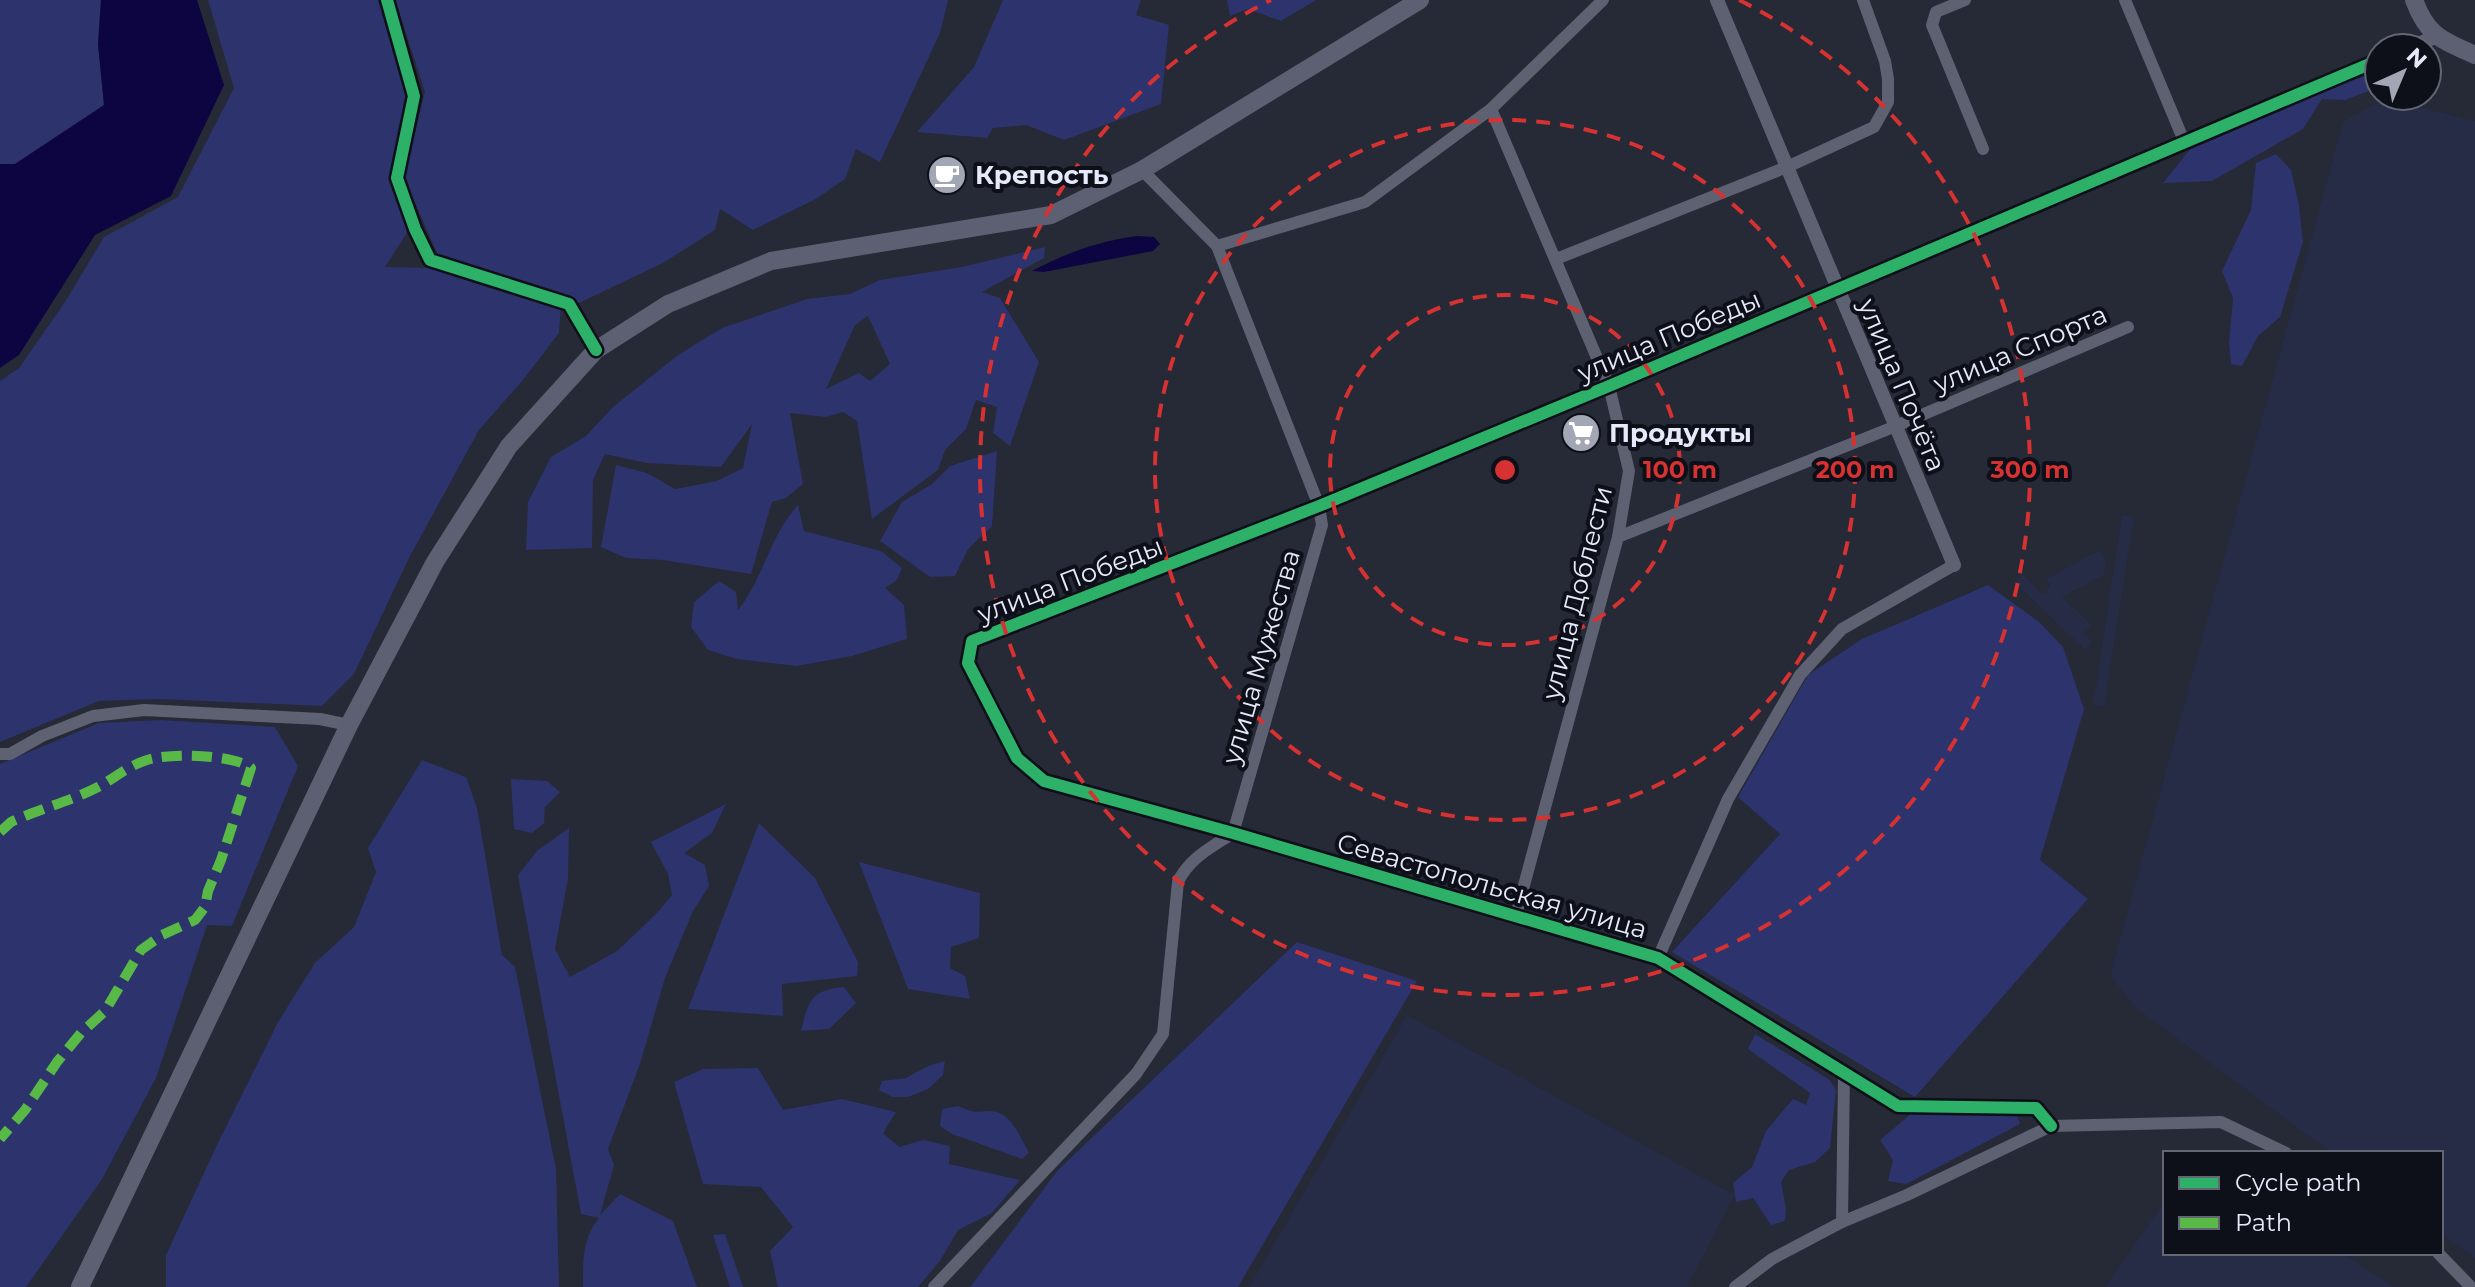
<svg xmlns="http://www.w3.org/2000/svg" width="2475" height="1287" viewBox="0 0 2475 1287" font-family="Montserrat,sans-serif">
<rect width="100%" height="100%" fill="#262936"/>
<g fill="#262b46">
<path d="M2384 98 2475 121V1258L2441 1233V1153H2332L2137 1009 2110 976 2343 122Z"/>
<path d="M2122 515 2134 517 2104 707 2093 705Z"/>
<path d="M2100 550 2106 561 2104 575 2062 597 2092 625 2084 633 2093 642 2085 650 2014 582 2022 574 2043 594 2050 586 2046 579Z"/>
<path d="M1407 1015 1735 1195 1687 1287H1249Z"/>
<path d="M2165 1201V1253H2342L2395 1287H2105Z"/>
</g>
<g fill="#2d336c" fill-rule="evenodd">
<path d="M0 0H101L98 44 104 105 15 164H0Z"/>
<path d="M208 0H379L385 11 407 95 390 176 408 231 385 267 431 268 561 307 559 333 523 380 479 430 409 558 354 674 322 706 159 699 99 701 0 742V381L19 368 65 302 104 237 178 197 234 88Z"/>
<path d="M395 0H948L940 33 880 162 856 149 845 179 816 199 753 230 720 209 715 230 663 263 579 303 438 255 404 178 425 92Z"/>
<path d="M1003 0H1141L1136 15 1169 25 1161 104 1064 140 1026 125 993 128 987 138 917 132 974 67Z"/>
<path d="M1227 0H1316L1281 21 1248 9 1230 16Z"/>
<path d="M2379 72V87L2345 100 2322 99 2303 129 2212 181 2163 183 2195 143 2329 87Z"/>
<path d="M2276 154 2291 170 2299 205 2303 242 2280 317 2258 336 2242 366 2231 364 2229 343 2233 298 2222 271 2251 210 2256 163Z"/>
<path d="M1045 247 1044 258 982 292 1000 298 1039 362 1010 446 993 433 997 407 976 400 966 429 945 450 938 470 872 519 857 421 843 412 826 417 790 413 803 484 786 498 772 502 751 574 663 560 626 558 601 547 616 465 647 473 675 489 717 481 743 468 752 424 721 467 647 463 605 454 593 480 592 548 526 550 528 502 551 457 586 436 613 407 678 355 722 328 807 299 850 294 880 280 962 267ZM868 316 890 364 870 381 859 373 826 389 855 325Z"/>
<path d="M997 451 992 526 968 549 955 576 930 577 880 541 902 502 932 484 950 466Z"/>
<path d="M798 505 804 531 881 551 902 568 897 580 885 588 904 605 907 639 852 656 797 666 737 659 708 650 691 627 694 602 719 581 736 592 738 610C764 577 770 535 798 505Z"/>
<path d="M1988 585 2039 622 2063 647 2084 709 2040 860 2088 899 1915 1097 1672 952 1780 834 1738 797 1808 675 1862 639Z"/>
<path d="M160 720 275 727 298 766 232 926 207 925 156 1078 102 1179 26 1287H0V764L99 723Z"/>
<path d="M422 760 466 777 477 808 502 955 515 967 556 1169 559 1287H166V1255L216 1147 278 1022 315 963 354 927 376 872 368 848Z"/>
<path d="M511 779 547 781 560 792 545 807 544 823 532 833 514 829Z"/>
<path d="M726 804 712 833 684 853 705 865 709 886 693 911 665 978 640 1064 608 1149 614 1165 600 1215 620 1194 673 1221 697 1287H583C583 1261 582 1239 599 1218L581 1214 518 875 537 851 569 828 568 879 555 949 570 977 617 951 655 915 672 895 668 874 651 842Z"/>
<path d="M759 823 815 878 858 962 857 976 782 984 783 1016 688 1009Z"/>
<path d="M859 862 980 893 979 938 951 947 950 968 965 976 970 999 908 989Z"/>
<path d="M1297 942 1417 981 1238 1287H970L1058 1170Z"/>
<path d="M844 987 856 1003 829 1029 801 1031C808 1001 811 990 844 987Z"/>
<path d="M1755 1034 1830 1080 1836 1090 1830 1148 1815 1162 1789 1170 1781 1182 1786 1209 1785 1221 1771 1225 1753 1198 1736 1202 1733 1183 1752 1167 1766 1131 1793 1099 1806 1105 1810 1093 1748 1049Z"/>
<path d="M945 1061 943 1075 928 1089 908 1097H892L879 1090 882 1081 906 1078 928 1066Z"/>
<path d="M758 1068 783 1110 842 1099 896 1112 883 1133 899 1147 923 1140 950 1146 949 1164 1020 1180 992 1213 958 1230 940 1261 918 1287H778L770 1251 793 1227 761 1187 703 1184 674 1082 703 1069Z"/>
<path d="M958 1106C980 1117 980 1108 997 1112 1012 1116 1022 1140 1029 1153L1022 1159 952 1134 940 1126 942 1109Z"/>
<path d="M1911 1114 2017 1115 2020 1124 1906 1184 1888 1181 1893 1160 1880 1140Z"/>
<path d="M725 1234 743 1287H730L713 1235Z"/>
</g>
<g fill="#0d0541">
<path d="M101 0H197L224 85 171 196 95 235 19 355 0 368V164H15L104 105 98 44Z"/>
<path d="M1137 236 1154 237 1160 244 1153 251 1044 272 1032 271C1066 253 1099 241 1137 236Z"/>
</g>
<g fill="none" stroke-linecap="round" stroke-linejoin="round">
<g stroke="#5e6172" stroke-width="12">
<path d="M387 0 414 96 397 178 415 229 430 260 569 304 596 350"/>
<path d="M1965 0 1936 12 1932 25 1983 149"/>
<path d="M2125 0 2184 141"/>
<path d="M1491 109 1609 386 1629 471 1618 537 1516 915"/>
<path d="M1217 246 1365 202 1491 109 1603 0"/>
<path d="M1556 259 1787 167 1874 127 1888 102V79L1885 61 1863 0"/>
<path d="M1319 506 972 641 968 663 1017 758 1044 781 1233 833 1658 958 1898 1106 2036 1108 2051 1126"/>
<path d="M1618 537 1896 426 2128 327"/>
<path d="M0 754H10L42 736 93 716 144 710 320 719 349 725"/>
<path d="M1658 958 1728 799 1800 675 1842 629 1954 565"/>
<path d="M1842 1222 1844 1073"/>
<path d="M2438 1253 2471 1287"/>
<path d="M934 1287 1136 1074 1163 1034 1178 882C1189 858 1212 847 1233 833L1322 525 1319 506 1217 246 1142 170"/>
<path d="M1735 1287 1772 1259 1842 1222 1907 1195 2051 1126 2221 1122 2286 1153"/>
</g>
<g stroke="#5e6172" stroke-width="14">
<path d="M1717 0 1954 565"/>
<path d="M2409 48 2435 37"/>
<path d="M1319 506 1609 386 2379 60"/>
</g>
<g stroke="#5d6072" stroke-width="18">
<path d="M2414 0C2428 37 2442 40 2475 55"/>
<path d="M80 1287 349 725 435 562 509 446 596 350 668 304 771 261 1051 215 1142 170 1420 0"/>
</g>
<path stroke="#58b947" stroke-width="10" stroke-dasharray="20 10" stroke-linecap="butt" d="M0 832 11 822C39 809 71 801 98 787 115 778 128 766 147 760 168 753 234 754 251 768L221 860 208 891 205 907 195 920 162 935 141 950 105 1011 81 1033 57 1062 25 1110 0 1139"/>
<defs>
<g id="cycleway">
<path d="M387 0 414 96 397 178 415 229 430 260 569 304 596 350"/>
<path d="M2051 1126 2036 1108 1898 1106 1658 958 1233 833 1044 781 1017 758 968 663 972 641 1319 506 1609 386 2379 60"/>
</g>
</defs>
<use href="#cycleway" stroke="#0d0f19" stroke-width="17"/>
<use href="#cycleway" stroke="#2db169" stroke-width="12"/>
</g>
<g fill="none" stroke="#d73232" stroke-width="4" stroke-dasharray="14 10">
<circle cx="1505" cy="470" r="175"/>
<circle cx="1505" cy="470" r="350"/>
<path d="M1739 0A525 525 0 1 1 1271 0"/>
</g>
<defs>
<symbol id="cafe-disc" viewBox="-11 -11 22 22"><circle r="9.5" fill="#a2a6b5" stroke="#0d0f19"/><path d="M-5.5-4.5H6V0H3Q3 3.5 0 3.5H-2.5Q-5.5 3.5-5.5 0ZM3-3.2v2h1.7v-2ZM-6 4.5H4V6H-6Z" fill="#fff"/></symbol>
<symbol id="supermarket-disc" viewBox="-11 -11 22 22"><circle r="9.5" fill="#a2a6b5" stroke="#0d0f19"/><path d="M-6-5.5h2.5l.6 2H6L4.5 2H-2.5L-4.4-4H-6ZM-1.5 3.2a1.3 1.3 0 1 0 .1 0ZM3 3.2a1.3 1.3 0 1 0 .1 0Z" fill="#fff"/></symbol>
</defs>
<g fill-rule="evenodd">
<use href="#cafe-disc" x="925" y="153" width="44" height="44"/>
<use href="#supermarket-disc" x="1559" y="411" width="44" height="44"/>
</g>
<g text-anchor="middle" dominant-baseline="central" stroke-width="8" stroke-linejoin="round" paint-order="stroke">
<g font-size="26" font-weight="bold" fill="#e5e9f9" stroke="#0d0f19" text-anchor="start">
<text x="975" y="175">Крепость</text>
<text x="1609" y="433">Продукты</text>
</g>
<g font-size="26" fill="#e5e9f9" stroke="#0d0f19">
<text transform="translate(1669 336) rotate(-23)">улица Победы</text>
<text transform="translate(2020 349) rotate(-23)">улица Спорта</text>
<text transform="translate(1902 385) rotate(67)">улица Почёта</text>
<text transform="translate(1070 580) rotate(-21)">улица Победы</text>
<text transform="translate(1577 593) rotate(-76)">улица Доблести</text>
<text transform="translate(1261 657) rotate(-74)">улица Мужества</text>
<text transform="translate(1492 886) rotate(16)">Севастопольская улица</text>
</g>
</g>
<circle cx="1505" cy="470" r="12" fill="#d73232" stroke="#0d0f19" stroke-width="4"/>
<g font-size="24" text-anchor="middle" font-weight="bold" fill="#d73232" stroke="#0d0f19" stroke-width="8" stroke-linejoin="round" paint-order="stroke">
<text x="1680" y="478">100 m</text>
<text x="1855" y="478">200 m</text>
<text x="2030" y="478">300 m</text>
</g>
<rect x="2163" y="1151" width="280" height="104" fill="#0d0f19" stroke="#636673" stroke-width="2"/>
<rect x="2179" y="1177" width="40" height="12" fill="#2db169" stroke="#636673" stroke-width="2"/>
<text x="2235" y="1191" font-size="24" fill="#e5e9f9">Cycle path</text>
<rect x="2179" y="1217" width="40" height="12" fill="#58b947" stroke="#636673" stroke-width="2"/>
<text x="2235" y="1231" font-size="24" fill="#e5e9f9">Path</text>
<g transform="translate(2403 72) rotate(44)"><circle r="38" fill="#0d0f19" stroke="#636673" stroke-width="2"/>
<path d="M0-6L14 30L0 20L-14 30Z" fill="#a2a6b5"/>
<text y="-12" font-size="22" font-weight="bold" text-anchor="middle" fill="#e5e9f9">N</text>
</g>
</svg>
